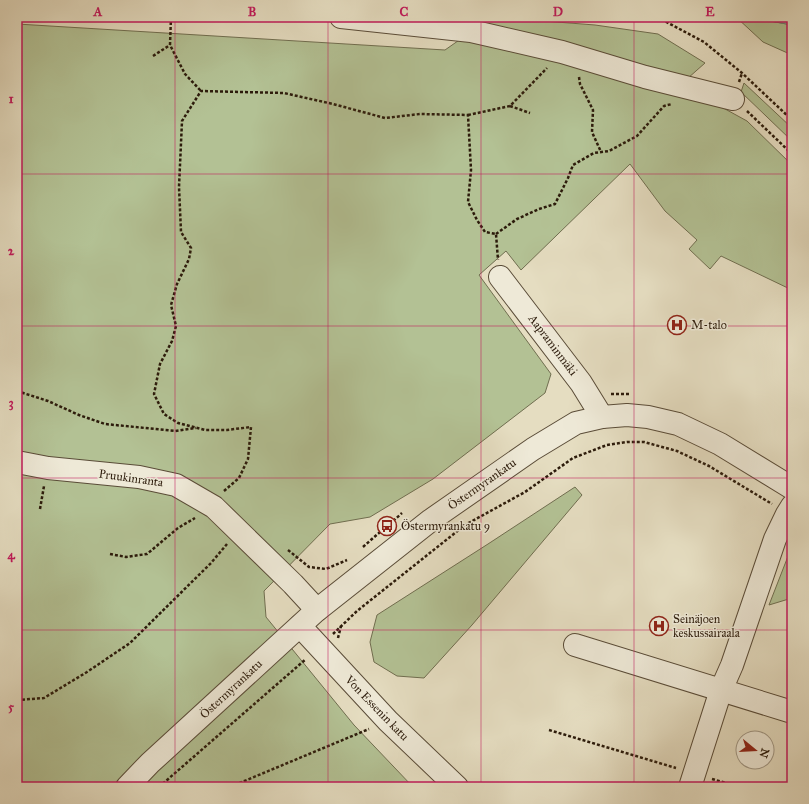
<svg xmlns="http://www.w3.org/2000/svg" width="809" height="804" viewBox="0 0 809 804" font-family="'IM FELL Great Primer',serif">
<rect width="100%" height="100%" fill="#e5ddc1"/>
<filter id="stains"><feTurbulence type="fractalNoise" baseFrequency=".005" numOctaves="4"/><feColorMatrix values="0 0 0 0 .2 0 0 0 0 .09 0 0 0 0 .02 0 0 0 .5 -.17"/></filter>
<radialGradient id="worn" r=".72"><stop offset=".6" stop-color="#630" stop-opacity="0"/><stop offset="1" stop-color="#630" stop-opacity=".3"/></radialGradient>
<g fill="#b3c194" stroke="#706e50">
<path d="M492 17 595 25 658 34 705 63 670 94 716 104 747 121 792 165V290L721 256 710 269 689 249 697 240 665 211 630 164 521 270 506 251 479 275 551 374 545 393 433 479 370 517 330 524 264 591 266 617 354 725 413 787H17V24L445 50Z"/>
<path d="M736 17H748L792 25V55L763 42Z"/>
<path d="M744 83 792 128V141L741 92Z"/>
<path d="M575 487 582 495 472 625 424 678 397 676 374 662 370 642 377 615 488 544Z"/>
<path d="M792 546V598L769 605Z"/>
</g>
<path fill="#96bcb2" stroke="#6c7c6f" d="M748 17H792V25Z"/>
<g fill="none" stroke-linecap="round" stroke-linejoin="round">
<defs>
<g id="minor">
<path d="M341 17 471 31 562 52 645 77 733 99"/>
<path d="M500 277 581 383 602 417"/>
<path d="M17 462 48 468 139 477 176 485 214 507 293 584 317 610"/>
<path d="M300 626 388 721 457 787"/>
<path d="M575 645 792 712"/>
<path d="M127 787 150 763 317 610 431 520 533 449 576 423 602 417 627 415 648 417 678 424 720 444 792 488"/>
<path d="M690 787 721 690 732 665 775 539 787 514 792 506"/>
</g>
</defs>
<use href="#minor" stroke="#5a4c38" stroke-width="24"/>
<g stroke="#2c1b0b" stroke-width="2.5" stroke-dasharray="3 2" stroke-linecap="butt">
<path d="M171 17 170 45 185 74 201 91"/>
<path d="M657 17 704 42 742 73 792 120"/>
<path d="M153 56 170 45"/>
<path d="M579 77 580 84 593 110 592 132 601 152"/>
<path d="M739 82 742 73"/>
<path d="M510 106 530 113"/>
<path d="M747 111 792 154"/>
<path d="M468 115 510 106 547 68"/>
<path d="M496 234 517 219 539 209 555 204 568 178 573 165 594 153 609 151 637 136 664 106 672 104"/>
<path d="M17 391 48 401 79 415 105 424 175 431 196 428"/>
<path d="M611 394H629"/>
<path d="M224 491 239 478 248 459 251 427 227 430H205L178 423 164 414 154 394 160 364 172 341 176 326 171 305 177 284 189 259 191 248 181 232 179 187 182 121 201 91 284 93 333 104 385 118 420 114 468 115 471 170 468 202 477 220 485 232 496 234 498 260"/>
<path d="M40 509 44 486"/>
<path d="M363 547C376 535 389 525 402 513"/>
<path d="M288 550 309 567 326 569 347 560"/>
<path d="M110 554 126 557 147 554 178 528 195 518"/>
<path d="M333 634 357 611 465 525 525 492 573 458 607 445 627 442H644L677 451 709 466 772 504"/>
<path d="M338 638 341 626"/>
<path d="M17 700 44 698 87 672 130 643 211 563 227 544"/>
<path d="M549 730 676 768"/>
<path d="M712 779 740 787"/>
<path d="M159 787 306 659"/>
<path d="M230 787 369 729"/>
</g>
<use href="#minor" stroke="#eee9d7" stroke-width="22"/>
</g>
<path fill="none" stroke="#c2185b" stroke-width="1" stroke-opacity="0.55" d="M175 17V787M328 17V787M481 17V787M634 17V787M17 174H792M17 326H792M17 478H792M17 630H792"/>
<defs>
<symbol id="hospital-ring" viewBox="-11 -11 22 22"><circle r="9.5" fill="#eee9d7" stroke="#8f2418" stroke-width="1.5"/><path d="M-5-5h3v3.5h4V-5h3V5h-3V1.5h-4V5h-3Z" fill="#8f2418"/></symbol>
<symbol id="bus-ring" viewBox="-11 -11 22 22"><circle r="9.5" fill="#eee9d7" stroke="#8f2418" stroke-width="1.5"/><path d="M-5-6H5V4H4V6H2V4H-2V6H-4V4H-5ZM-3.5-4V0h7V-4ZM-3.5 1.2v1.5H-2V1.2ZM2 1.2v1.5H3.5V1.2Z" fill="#8f2418"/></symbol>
</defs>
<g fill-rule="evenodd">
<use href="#hospital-ring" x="666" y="314" width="22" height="22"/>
<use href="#bus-ring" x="376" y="515" width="22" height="22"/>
<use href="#hospital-ring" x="648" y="615" width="22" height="22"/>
</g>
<g text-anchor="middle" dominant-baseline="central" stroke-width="3" stroke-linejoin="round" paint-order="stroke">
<g font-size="12" fill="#2c1b0b" stroke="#eee9d7" text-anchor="start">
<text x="691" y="325">M-talo</text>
<text x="401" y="526">Östermyrankatu 9</text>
<text x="673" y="619">Seinäjoen<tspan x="673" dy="14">keskussairaala</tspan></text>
</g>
<g font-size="12" fill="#2c1b0b" stroke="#eee9d7">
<text transform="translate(553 345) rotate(53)">Aapraminmäki</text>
<text transform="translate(131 478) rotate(8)">Pruukinranta</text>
<text transform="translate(482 484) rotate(-35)">Östermyrankatu</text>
<text transform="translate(231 689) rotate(-43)">Östermyrankatu</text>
<text transform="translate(377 708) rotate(46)">Von Essenin katu</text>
</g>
</g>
<rect width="809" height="804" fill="none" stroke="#e5ddc1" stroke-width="44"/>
<g transform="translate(755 750) rotate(108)"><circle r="19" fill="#eee9d7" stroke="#a09785"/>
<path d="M0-3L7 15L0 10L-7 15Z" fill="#8f2418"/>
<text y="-6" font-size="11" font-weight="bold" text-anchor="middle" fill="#2c1b0b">N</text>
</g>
<rect x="22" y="22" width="765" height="760" fill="none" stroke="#c2185b" stroke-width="1.5"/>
<g font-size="13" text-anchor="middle" font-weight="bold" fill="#c2185b">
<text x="98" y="16">A</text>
<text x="252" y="16">B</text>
<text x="404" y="16">C</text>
<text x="558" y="16">D</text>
<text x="710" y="16">E</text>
<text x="11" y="103">1</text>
<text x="11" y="255">2</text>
<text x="11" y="407">3</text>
<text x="11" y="559">4</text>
<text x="11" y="711">5</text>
</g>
<rect width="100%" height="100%" filter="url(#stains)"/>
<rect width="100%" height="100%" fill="url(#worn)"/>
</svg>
